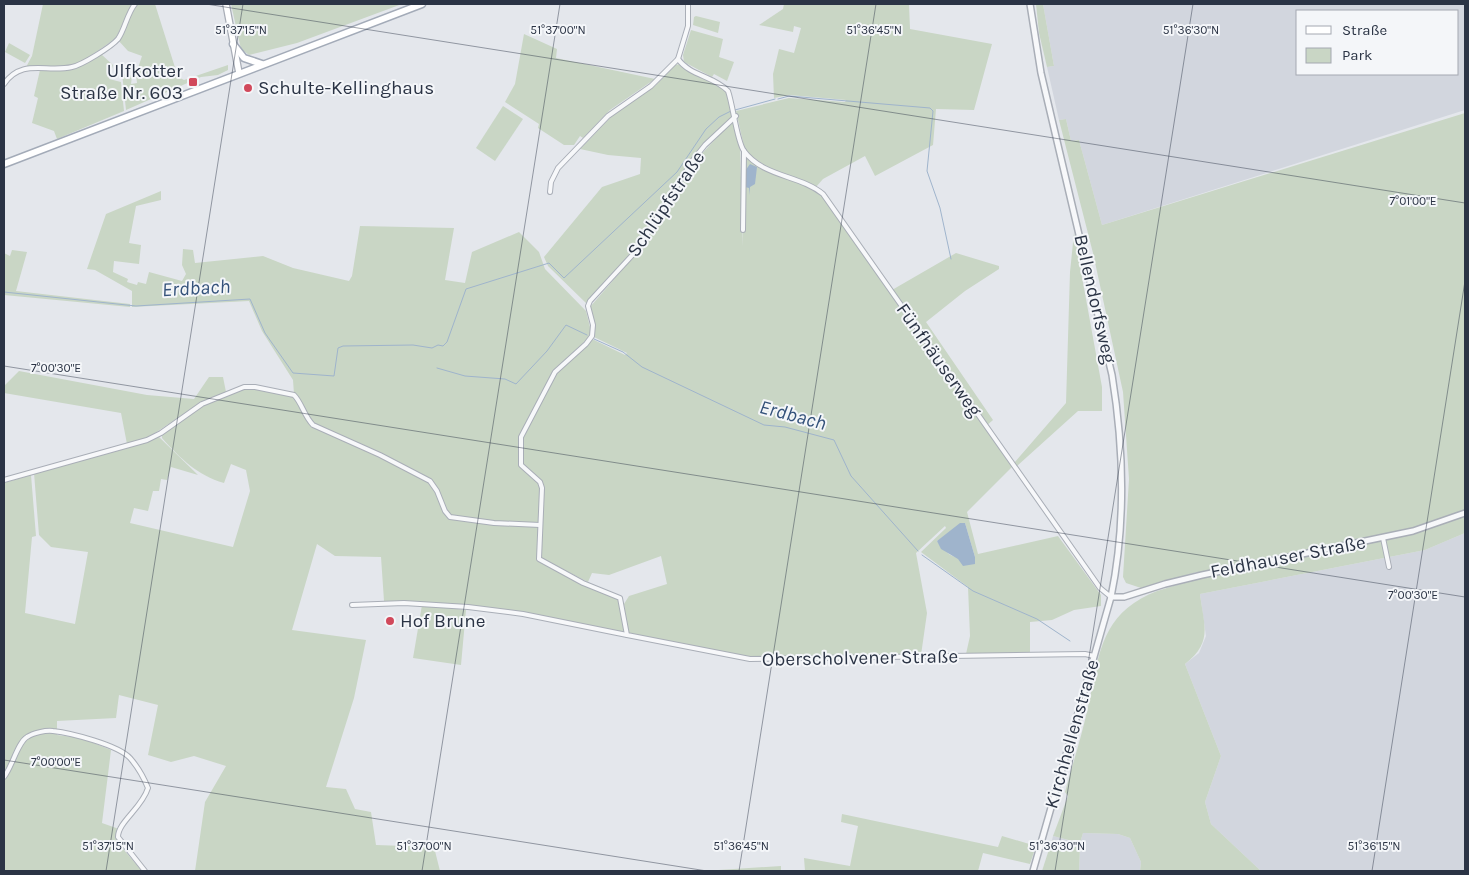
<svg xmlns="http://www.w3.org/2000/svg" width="1469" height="875" viewBox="0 0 1469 875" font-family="Karla,sans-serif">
<rect width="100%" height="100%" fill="#e4e7ec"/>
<g fill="#d2d6de" fill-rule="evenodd">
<path d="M1043 4H1465V110L1102 225 1079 140 1071 141 1066 119 1059 120 1047 67 1054 66ZM1298 11H1458V74H1298Z"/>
<path d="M1465 533V871H1261L1211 824 1205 802 1221 756 1185 664 1199 653 1206 636 1200 594 1425 550Z"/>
<path d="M1083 833 1118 834 1130 838 1141 862 1140 871H1079L1080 847 1052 840 1053 836 1080 843Z"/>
</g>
<g fill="#c9d6c5" fill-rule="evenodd">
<path d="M43 4H155L178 77 184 80 228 65V70L218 75 201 77 126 110 122 73 132 76 131 84 137 83 136 74 142 56 128 51 118 40 128 12 116 38 82 62 71 66 25 69 32 56Z"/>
<path d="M231 4H402L297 43 249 55 241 49Z"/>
<path d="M784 4H909L910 29 992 44 974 110 936 109 933 145 875 176 865 156 823 179 816 187 765 166 745 151 736 111 789 98 845 102 846 100 789 95 774 98 773 74 779 49 794 53 801 28 794 26 793 32 759 25 783 9Z"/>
<path d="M1036 4H1043L1054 66 1047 67 1039 33Z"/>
<path d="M696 16 720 22 718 33 693 25 694 17Z"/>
<path d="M691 30 723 39 719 57 734 62 727 81 714 74 712 77 684 62 683 55Z"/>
<path d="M524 34 557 49 556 58 655 79 610 110 583 138 580 136 574 145H564L538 128 539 124 505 102 515 84Z"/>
<path d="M9 43 30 55 25 63 5 52Z"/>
<path d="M114 44 102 55 113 65 109 79 121 82 124 111 57 139 54 131 32 123 38 98 34 96 40 70 71 69Z"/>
<path d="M680 64C691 75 721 80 727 93 731 99 732 109 733 116L692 158 644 238 587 304 548 266 544 257 602 187 640 174 641 158 608 155 580 149 617 111 655 86 675 65Z"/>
<path d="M503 106 523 119 495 161 476 148Z"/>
<path d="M1465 113V533L1425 550 1200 594C1204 626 1213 642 1185 664L1221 756 1205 802 1211 824 1261 871H1140L1141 862 1130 838 1118 834 1083 833 1080 843 1053 836 1068 796 1065 792C1073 763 1082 735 1088 707 1097 668 1098 627 1134 603 1154 589 1176 586 1198 579L1197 572 1141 588 1126 583 1123 577 1129 479 1123 392 1093 253 1059 120 1066 119 1071 141 1079 140 1102 225Z"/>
<path d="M734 119 740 145 743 247V161L748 157C771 174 799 178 822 195L892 290 956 253 999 266V269L965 291 926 322 993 420 985 427 1013 466 967 512 978 554 1058 536 1101 595V606L1074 610 1052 620 1030 622V653L966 654 970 636 968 587 921 552 946 528 945 526 916 553 927 613 921 655 750 658 628 633 624 604 629 596 667 584 661 556 609 575 592 573 588 582 541 558 543 485 522 465V437L557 373 592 339 625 355 627 353 594 337 595 326 590 307 642 247 695 161ZM965 523 975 557C956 560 948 557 937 541Z"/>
<path d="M161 191V200L136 206 129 243 141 245 139 264 114 261 113 272 128 279 127 282 137 285 138 282 146 284 149 272 182 281 186 274 182 265 183 249 193 250 195 263 263 256 293 268 349 281 352 276 360 226 454 228 445 280 465 283 472 252 519 232 539 252 545 269 586 311 591 331 587 339 554 371 519 437 520 466 540 484 541 489 537 561 620 600 624 632 527 613 422 602 384 601 381 557 335 556 317 544 292 630 366 640 354 698 326 787 346 789 355 809 371 812 376 845 434 847 440 871H195L205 802 226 766 194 756 171 762 148 755 158 705 119 695 116 718 57 721V735L81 738 111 750 102 823 119 829 118 843 142 871H4V483L31 475 36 536 32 537 25 613 75 624 88 552 51 547 39 535 34 473 158 436 198 475 171 467 167 480 161 479 159 491H153L148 511 134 508 130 523 233 547 250 491 246 470 231 464 224 483C197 475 181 459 162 438V434C184 419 217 394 244 389 260 386 279 394 294 397L305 418 312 427 389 461 429 482 446 510 438 489 430 480 314 424C308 416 301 399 294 394L293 380 262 331 249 301 132 307V291L95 270 87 269 106 214Z"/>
<path d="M1074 233 1102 387V411H1078L1017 466 1014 463 1066 403 1070 272Z"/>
<path d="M12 250 27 252 16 291 130 304V307L4 295V253L10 256Z"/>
<path d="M19 371 147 395 194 399 209 377H223L226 392 200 403 146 439 127 444 121 413 4 393V386Z"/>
<path d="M422 605 466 610 461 665 413 658Z"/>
<path d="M842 814 998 847 1002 836 1036 846 1030 864 983 853 978 871H805L804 858 850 866 858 826 841 822Z"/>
<path d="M1052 840 1080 847 1079 871H1042Z"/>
<path d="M781 866V871H703Z"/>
</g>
<g fill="#9fb4cc">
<path d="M750 164 757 167 755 184 750 187 749 195V188L745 187V171Z"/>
<path d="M960 523H965L975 557V564L963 566 958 559 941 549 937 541Z"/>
</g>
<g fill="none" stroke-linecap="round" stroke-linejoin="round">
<g stroke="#9fb4cc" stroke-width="1">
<path d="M778 99 789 96 930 108 933 111 927 171 940 208 951 259"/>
<path d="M735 110 775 99"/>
<path d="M4 292 136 306 250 299 265 333 293 373 334 376 338 348 343 346 413 345 432 348 438 345 443 346 447 342 466 289 549 263 564 278 677 172 706 129 719 117 731 111"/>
<path d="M594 339 623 352 642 367 764 425 785 427 834 440 851 476 918 551"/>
<path d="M437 368 465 376 505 379 516 384 547 351 566 325 587 335"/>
<path d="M922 555 973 591 1037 619 1070 641"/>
</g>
<defs>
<g id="minor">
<path d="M678 59C690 76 714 76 728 91 733 105 737 142 744 151 763 177 800 175 823 194L1100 588 1111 597"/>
<path d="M4 84C22 58 46 73 72 67 82 65 111 47 118 39 125 29 127 14 135 4"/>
<path d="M736 116 705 145 693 160 637 250 590 301 588 306 593 325 592 336 586 344 555 372 521 437V465L540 482 542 488 539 559 583 583 620 598 627 635 750 659 1085 654 1094 656"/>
<path d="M550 192 551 182 558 168 608 116 651 86 678 59 688 26V4"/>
<path d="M743 230 744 151"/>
<path d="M4 480 147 440 161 433 202 404 244 387H255L294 395C302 403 304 416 313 425L380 455 430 481 437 491 445 511 450 517 494 523 540 525"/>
<path d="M1383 538 1389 567"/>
<path d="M352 605 404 603 468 607 523 614 627 635"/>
<path d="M4 777C12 767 18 742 27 737 33 733 46 730 53 731 71 733 118 745 130 758 137 766 144 778 148 788 142 808 118 822 118 837L145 871"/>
</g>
<g id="tertiary">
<path d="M1030 4 1041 73 1112 375C1124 449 1126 524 1111 597L1033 871"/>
<path d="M1111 597H1124L1165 584 1202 575 1413 531 1465 513"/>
</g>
<path id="secondary" d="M226 4 239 73"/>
<g id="primary">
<path d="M233 44 244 58 262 64"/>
<path d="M4 164 422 4"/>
</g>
</defs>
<use href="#minor" stroke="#a9aeb7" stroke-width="6"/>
<use href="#tertiary" stroke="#a9aeb7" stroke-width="8"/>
<use href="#secondary" stroke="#a9aeb7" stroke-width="8"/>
<use href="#primary" stroke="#a3abb8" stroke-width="9"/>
<use href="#minor" stroke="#f7f8fa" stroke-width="4"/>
<use href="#tertiary" stroke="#f7f8fa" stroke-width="5"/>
<use href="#secondary" stroke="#fff" stroke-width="5.5"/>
<use href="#primary" stroke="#fff" stroke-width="6"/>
</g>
<path fill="none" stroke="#2b3445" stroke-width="1" stroke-opacity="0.45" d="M206 4 1465 203M4 366 1465 597M4 760 707 871M106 871 243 4M422 871 560 4M739 871 876 4M1055 871 1193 4M1372 871 1465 281"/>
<g fill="#d1495b" stroke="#f4f6f9" stroke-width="2">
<rect x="188" y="77" width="10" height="10" rx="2.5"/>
<circle cx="248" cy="88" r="5"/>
<circle cx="390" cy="621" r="5"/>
</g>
<g text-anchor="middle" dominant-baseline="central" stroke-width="4" stroke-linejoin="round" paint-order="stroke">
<g font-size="19" fill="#2b3445" stroke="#f4f6f9" text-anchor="start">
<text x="183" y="71" text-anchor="end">Ulfkotter<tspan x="183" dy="22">Straße Nr. 603</tspan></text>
<text x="258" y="88">Schulte-Kellinghaus</text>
<text x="400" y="621">Hof Brune</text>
</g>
<g font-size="19" fill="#2b3445" stroke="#f4f6f9">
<text transform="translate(666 204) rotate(-56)">Schlüpfstraße</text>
<text transform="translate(1095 299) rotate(77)">Bellendorfsweg</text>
<text transform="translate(939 360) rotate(55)">Fünfhäuserweg</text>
<text transform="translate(1288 557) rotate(-11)">Feldhauser Straße</text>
<text transform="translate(860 658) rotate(-1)">Oberscholvener Straße</text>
<text transform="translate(1072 734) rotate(-74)">Kirchhellenstraße</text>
</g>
<g font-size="20" font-style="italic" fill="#34527a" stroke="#f4f6f9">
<text transform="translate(196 288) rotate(-3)">Erdbach</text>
<text transform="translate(793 415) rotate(15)">Erdbach</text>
</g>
</g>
<g font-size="12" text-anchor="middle" fill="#2b3445" stroke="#f4f6f9" stroke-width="4" stroke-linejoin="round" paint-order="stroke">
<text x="241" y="34">51°37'15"N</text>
<text x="558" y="34">51°37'00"N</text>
<text x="874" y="34">51°36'45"N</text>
<text x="1191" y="34">51°36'30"N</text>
<text x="1413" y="205">7°01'00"E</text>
<text x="56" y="372">7°00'30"E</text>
<text x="1413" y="599">7°00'30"E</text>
<text x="56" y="766">7°00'00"E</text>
<text x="108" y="850">51°37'15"N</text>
<text x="424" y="850">51°37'00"N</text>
<text x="741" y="850">51°36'45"N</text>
<text x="1057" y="850">51°36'30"N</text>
<text x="1374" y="850">51°36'15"N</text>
</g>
<rect width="1469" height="875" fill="none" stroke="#2b3445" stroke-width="10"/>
<rect x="1296" y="10" width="162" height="65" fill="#f4f6f9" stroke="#a4a8b1"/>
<rect x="1306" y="26" width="25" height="8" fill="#ffffff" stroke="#a4a8b1"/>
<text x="1342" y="35" font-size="15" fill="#2b3445">Straße</text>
<rect x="1306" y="48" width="25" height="15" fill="#c9d6c5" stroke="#a4a8b1"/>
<text x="1342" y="60" font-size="15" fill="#2b3445">Park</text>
</svg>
